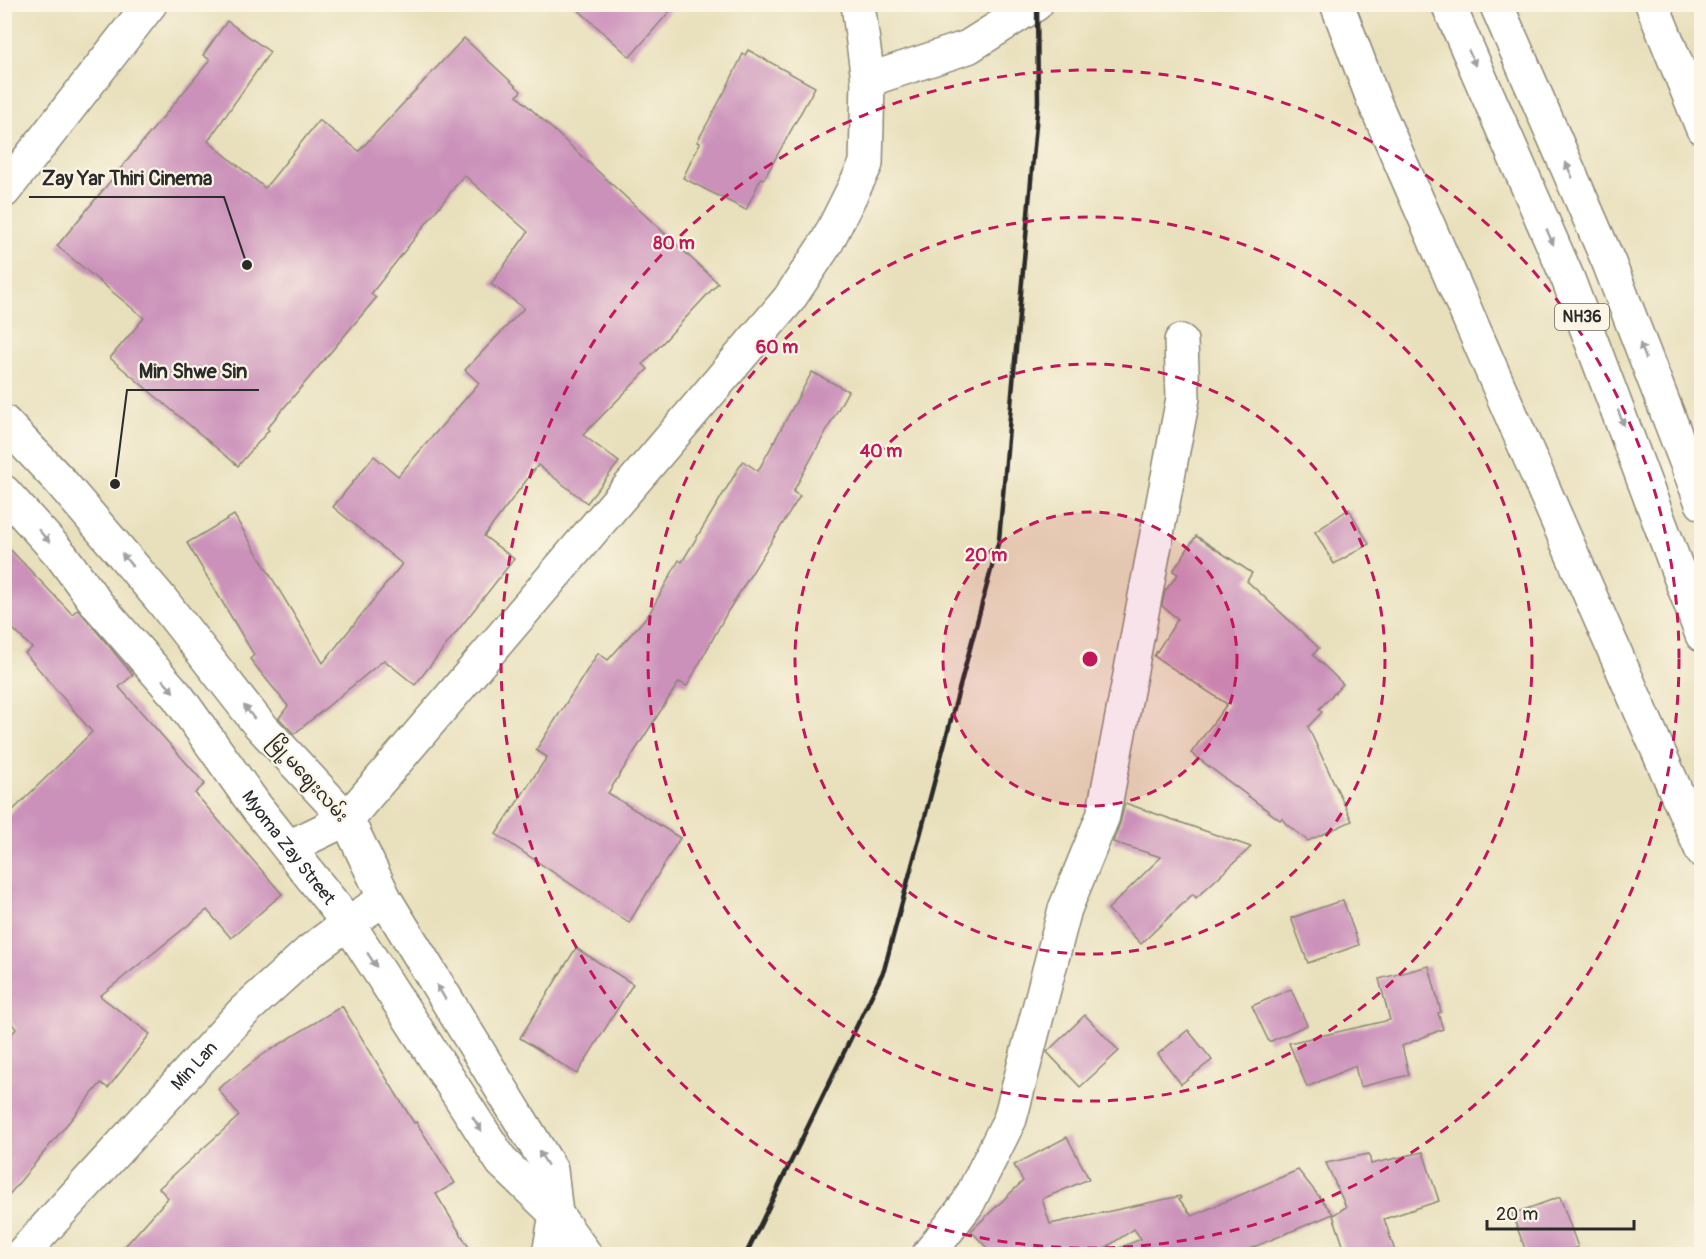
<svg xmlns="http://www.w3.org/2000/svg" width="1706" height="1259" viewBox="0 0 1706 1259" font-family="Pangolin,'Noto Sans Myanmar',sans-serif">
<rect width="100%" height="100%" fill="#fcf5e5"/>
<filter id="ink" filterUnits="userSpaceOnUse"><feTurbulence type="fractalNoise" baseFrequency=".0167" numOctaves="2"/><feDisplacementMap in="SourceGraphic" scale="12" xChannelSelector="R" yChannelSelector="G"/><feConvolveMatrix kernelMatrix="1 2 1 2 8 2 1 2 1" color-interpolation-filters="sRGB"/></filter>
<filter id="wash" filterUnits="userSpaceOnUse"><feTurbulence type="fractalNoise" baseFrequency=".008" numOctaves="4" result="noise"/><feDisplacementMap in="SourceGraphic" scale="24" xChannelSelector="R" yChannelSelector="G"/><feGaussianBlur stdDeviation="1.35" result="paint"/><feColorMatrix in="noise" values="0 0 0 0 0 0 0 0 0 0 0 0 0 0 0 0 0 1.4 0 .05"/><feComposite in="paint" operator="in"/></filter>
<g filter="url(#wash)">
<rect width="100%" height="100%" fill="#e8e0bc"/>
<g id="blocks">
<g fill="#cb91ba">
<path d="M572 4H676L630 57Z"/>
<path d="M227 21 270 52 208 141 265 188 319 120 359 151 464 38 521 91 517 96 718 283 643 364 648 369 583 435 619 462 587 503 538 465 484 536 514 559 415 685 384 660 294 734 279 718 288 706 250 659 254 655 187 543 234 515 323 663 402 564 333 507 374 456 398 476 479 383 465 370 524 308 491 284 528 232 464 175 371 294 376 298 267 428 269 430 238 466 110 358 144 318 57 246 210 60 203 55Z"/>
<path d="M748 50 815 87 764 179 761 178 746 210 683 178 700 143 697 142 725 91 743 54 745 55Z"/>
<path d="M812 372 848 391 793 492 800 496 728 611 687 686 679 682 608 793 680 838 629 923 496 834 547 757 536 750 598 653 608 660 649 614 679 560 682 562 743 461 758 471Z"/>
<path d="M1349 509 1369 544 1334 564 1315 532Z"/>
<path d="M1196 536 1252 573 1247 581 1319 648 1313 655 1343 684 1319 709 1322 712 1308 727 1352 821 1308 841 1286 824 1282 818 1280 820 1191 753 1227 704 1154 656 1178 619 1162 606 1165 591 1178 574 1173 571Z"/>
<path d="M4 543 72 614 78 609 133 675 119 687 205 784 195 793 282 894 231 938 207 910 100 996 150 1034 108 1088 101 1083 4 1201V1043L16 1029 4 1013V819L92 732 25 653 32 648 4 620Z"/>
<path d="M1125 803 1251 847 1196 898 1193 894 1141 944 1108 909 1161 857 1113 842 1120 823Z"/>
<path d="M1343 900 1359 945 1308 963 1291 918Z"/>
<path d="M576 948 633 984 577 1074 520 1038Z"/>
<path d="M1429 966 1441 1012 1438 1013 1443 1029 1402 1046 1409 1075 1360 1087 1355 1066 1307 1087 1289 1043 1390 1020 1379 979Z"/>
<path d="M1291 989 1307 1025 1269 1042 1252 1006Z"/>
<path d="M342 1006 414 1123 416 1122 455 1183 436 1194 473 1254H118L168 1198 159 1188 239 1116 218 1089 262 1055Z"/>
<path d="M1085 1015 1119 1051 1080 1087 1047 1052Z"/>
<path d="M1188 1030 1212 1060 1181 1084 1158 1054Z"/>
<path d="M1067 1137 1089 1179 1042 1199 1050 1224 1180 1196 1181 1198 1179 1199 1192 1216 1298 1170 1333 1214 1237 1254H1105L1141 1239 1134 1229 1096 1254H991V1252L971 1231 1023 1181 1014 1165Z"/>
<path d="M1423 1152 1439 1201 1384 1219 1396 1254H1346L1333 1215 1346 1207 1326 1163 1369 1154 1371 1164Z"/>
<path d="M1560 1197 1578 1247 1557 1254H1527L1512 1214Z"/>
</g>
</g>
</g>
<g filter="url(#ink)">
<use href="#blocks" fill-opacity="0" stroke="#8a8674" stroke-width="1.5"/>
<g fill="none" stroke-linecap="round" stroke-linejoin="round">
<defs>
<g id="minor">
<path d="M858 4 868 80"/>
<path d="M1337 4 1373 99 1702 851"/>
<path d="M1652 4 1702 127"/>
<path d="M4 191 150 4"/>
<path d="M289 847 347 819 789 299 827 242 866 164 868 80 968 47 1036 4"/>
<path id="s1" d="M22 1254 244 1011 310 951 348 923 385 899"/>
<path d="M929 1254 968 1203 1010 1119 1065 909 1103 816 1183 398 1181 341"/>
</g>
<g id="major">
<path d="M4 422 60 481 160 598 257 722 347 819 385 899 551 1170 556 1214 549 1254"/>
<path id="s2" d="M4 492 61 555 97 604 178 697 257 808 348 923 502 1162 556 1214 585 1254"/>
</g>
<g id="highway">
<path d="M1448 4 1568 279 1702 635"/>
<path d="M1496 4 1609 263 1702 503"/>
</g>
</defs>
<use href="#minor" stroke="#8a8674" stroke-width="36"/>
<use href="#major" stroke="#8a8674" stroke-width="36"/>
<use href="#highway" stroke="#8a8674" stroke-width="36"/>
<use href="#minor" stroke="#fff" stroke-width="33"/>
<use href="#major" stroke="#fff" stroke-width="33"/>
<use href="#highway" stroke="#fff" stroke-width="33"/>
<path stroke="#2b2b2b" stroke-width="4.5" d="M746 1254 884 970 999 540 1038 102 1037 4"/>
</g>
<defs><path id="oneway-solid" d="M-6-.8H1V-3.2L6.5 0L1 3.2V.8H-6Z" transform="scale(1.5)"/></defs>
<g fill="#a0a0a0">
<use href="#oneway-solid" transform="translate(1472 58) rotate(66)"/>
<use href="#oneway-solid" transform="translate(1569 170) rotate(-114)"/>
<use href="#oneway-solid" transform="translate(1550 237) rotate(66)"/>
<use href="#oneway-solid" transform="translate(1643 351) rotate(-111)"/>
<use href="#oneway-solid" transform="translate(1621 418) rotate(69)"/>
<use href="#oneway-solid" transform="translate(44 536) rotate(48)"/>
<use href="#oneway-solid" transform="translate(127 560) rotate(-130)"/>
<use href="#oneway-solid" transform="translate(168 686) rotate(49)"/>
<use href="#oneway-solid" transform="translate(249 712) rotate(-128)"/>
<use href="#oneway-solid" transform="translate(372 960) rotate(57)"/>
<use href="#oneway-solid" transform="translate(441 992) rotate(-121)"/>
<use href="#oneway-solid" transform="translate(477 1124) rotate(57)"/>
<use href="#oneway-solid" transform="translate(543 1158) rotate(-122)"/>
</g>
</g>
<circle cx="1090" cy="659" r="147" fill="#c2185b" fill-opacity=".12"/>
<g fill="none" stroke="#c2185b" stroke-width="3" stroke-dasharray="10 8">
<circle cx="1090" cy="659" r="147"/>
<circle cx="1090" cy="659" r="295"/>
<circle cx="1090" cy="659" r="442"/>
<circle cx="1090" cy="659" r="589"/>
</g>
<g text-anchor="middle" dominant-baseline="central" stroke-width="4.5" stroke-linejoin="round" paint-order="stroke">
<rect fill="#fcf5e5" stroke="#6a6863" stroke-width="1.5" x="1555" y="304" width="54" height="26" rx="4.5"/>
<g font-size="16" font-weight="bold" fill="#2b2b2b">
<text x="1582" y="317">NH36</text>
</g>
<g font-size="18" fill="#2b2b2b" stroke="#fcf5e5">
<text transform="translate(308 779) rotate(48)">မြို့မဈေးလမ်း</text>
<text stroke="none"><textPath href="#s2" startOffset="456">Myoma Zay Street</textPath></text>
<text stroke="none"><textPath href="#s1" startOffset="255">Min Lan</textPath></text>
</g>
</g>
<circle cx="1090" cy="659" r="9" fill="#c2185b" stroke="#fcf5e5" stroke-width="3"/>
<g font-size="18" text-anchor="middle" font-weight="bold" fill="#c2185b" stroke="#fcf5e5" stroke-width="4.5" stroke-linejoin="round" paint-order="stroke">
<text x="674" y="249">80 m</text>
<text x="777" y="353">60 m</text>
<text x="881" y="457">40 m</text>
<text x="986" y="561">20 m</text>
</g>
<path fill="none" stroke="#2b2b2b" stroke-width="2" d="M247 265L224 197H29M115 484L127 390H259"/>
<g fill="#2b2b2b" stroke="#fcf5e5" stroke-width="2">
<circle cx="247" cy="265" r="6"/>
<circle cx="115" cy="484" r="6"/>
</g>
<g font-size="20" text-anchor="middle" font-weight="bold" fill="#2b2b2b" stroke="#fcf5e5" stroke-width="4.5" stroke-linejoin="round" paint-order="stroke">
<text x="127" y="185">Zay Yar Thiri Cinema</text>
<text x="193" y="378">Min Shwe Sin</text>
</g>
<rect width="1706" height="1259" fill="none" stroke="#fcf5e5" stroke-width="24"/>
<path d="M1487 1220v9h147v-9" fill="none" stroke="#2b2b2b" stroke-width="3"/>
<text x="1496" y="1220" font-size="18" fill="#2b2b2b" stroke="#fcf5e5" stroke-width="4.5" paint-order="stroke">20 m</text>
</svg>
